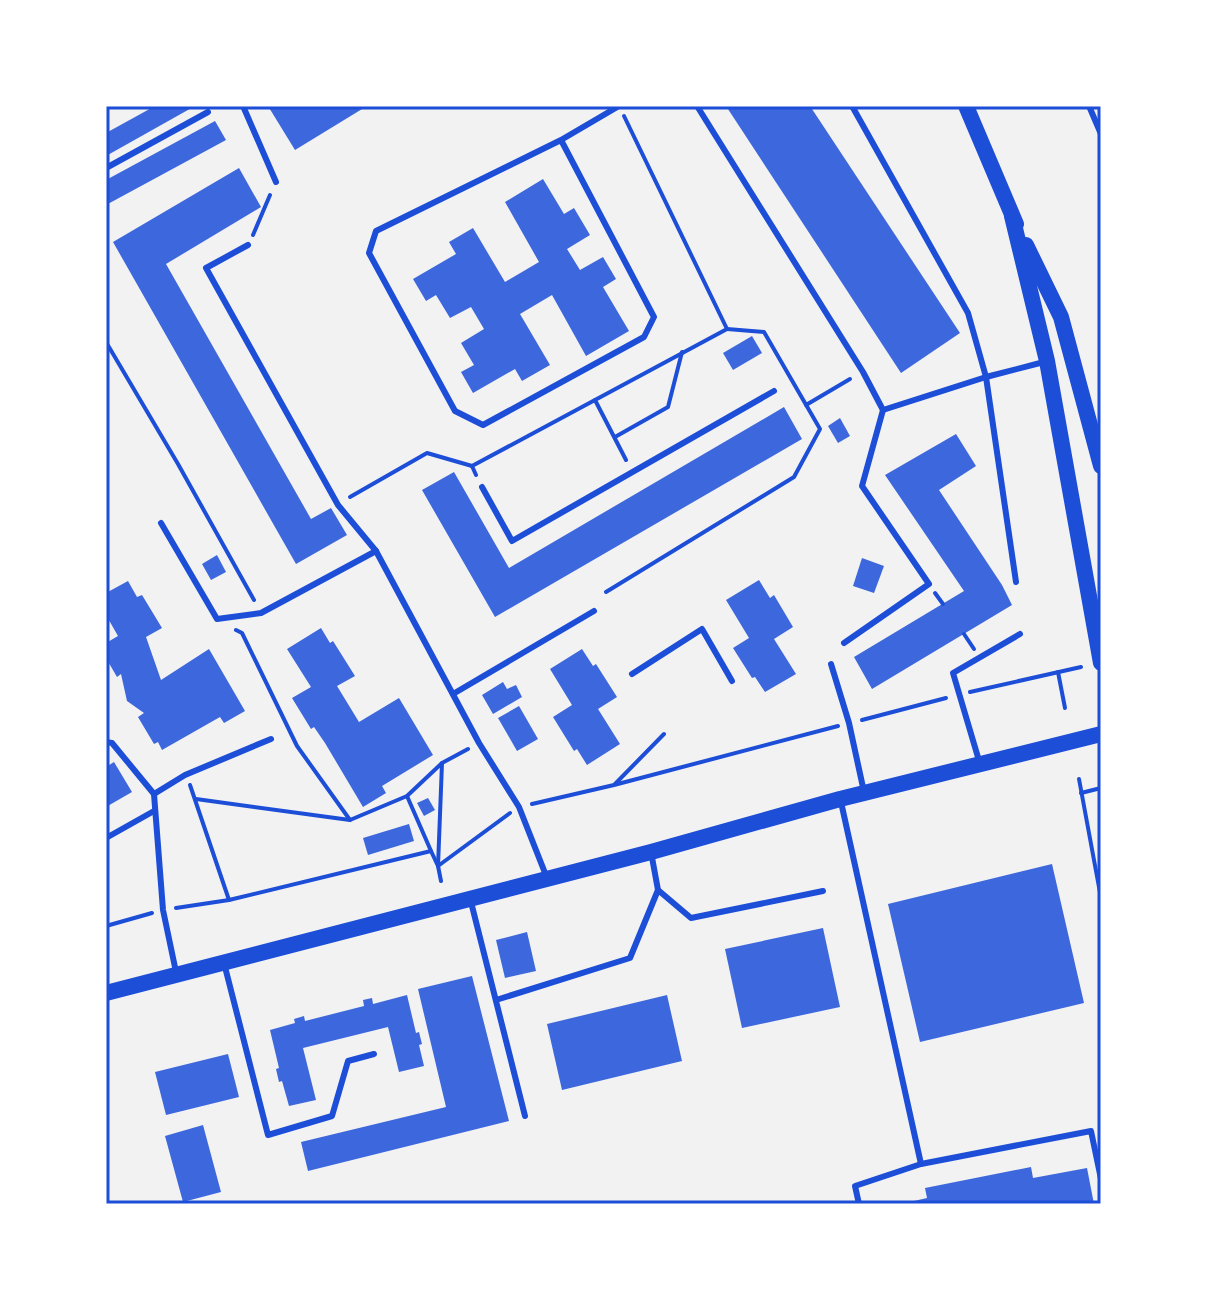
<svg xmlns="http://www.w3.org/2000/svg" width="1207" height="1310" viewBox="0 0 1207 1310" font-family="Arial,sans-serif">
<rect width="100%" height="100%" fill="#f2f2f2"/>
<g fill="#3d67dc">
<path d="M155 106H195L106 156V133Z"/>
<path d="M268 106H367L295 150Z"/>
<path d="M726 106H810L960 333 901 373Z"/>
<path d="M215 121 226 140 106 205V180Z"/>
<path d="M239 168 261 207 166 264 311 519 331 508 347 535 296 564 113 242Z"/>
<path d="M543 179 564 214 574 208 590 235 567 249 580 270 603 257 616 279 603 287 629 331 586 356 552 295 520 314 550 365 522 381 515 369 473 393 461 372 474 365 461 343 484 329 471 307 450 318 436 295 426 301 413 279 456 254 449 242 473 228 505 282 539 262 505 202Z"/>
<path d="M752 336 762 353 733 370 723 353Z"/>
<path d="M784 407 802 439 495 617 422 490 454 472 509 568Z"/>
<path d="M840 418 850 436 838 443 828 426Z"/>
<path d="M956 434 976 466 939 490 1002 585 1012 605 872 689 854 657 964 591 885 475Z"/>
<path d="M217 555 226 572 211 580 202 564Z"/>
<path d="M862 558 884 566 874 593 853 586Z"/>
<path d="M759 580 770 598 774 595 793 627 774 639 796 674 765 692 755 677 752 678 733 648 749 638 726 600Z"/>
<path d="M128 581 137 597 142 595 162 628 146 637 161 680 209 649 245 711 224 723 220 717 162 750 158 742 154 744 138 717 144 713 127 701 121 674 117 677 106 658V643L118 636 106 615V593Z"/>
<path d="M321 628 330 643 333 641 355 676 337 686 359 722 399 698 433 755 382 786 386 793 363 807 325 743 314 727 311 729 292 698 311 687 287 649Z"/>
<path d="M582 649 593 666 596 664 617 697 598 709 620 744 587 765 577 749 574 751 553 717 572 705 550 669Z"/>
<path d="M503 682 507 689 516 685 522 697 493 714 482 695Z"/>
<path d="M519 706 538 739 517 751 498 718Z"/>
<path d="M114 762 132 792 106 807V767Z"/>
<path d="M428 798 435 810 424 816 417 803Z"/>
<path d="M409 824 414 841 368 855 363 838Z"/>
<path d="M1052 864 1084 1003 920 1042 888 904Z"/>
<path d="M823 928 840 1007 742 1028 725 949Z"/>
<path d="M527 932 536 971 505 978 496 940Z"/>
<path d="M472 976 509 1121 308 1171 301 1142 446 1107 418 989Z"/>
<path d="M407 995 416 1033 419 1032 422 1044 419 1045 424 1066 399 1072 388 1027 303 1048 316 1100 289 1106 282 1081 279 1082 276 1069 279 1068 270 1030 295 1023 294 1019 304 1016 305 1021 364 1006 363 1000 372 998 373 1004Z"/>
<path d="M667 995 682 1061 562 1090 547 1024Z"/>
<path d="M228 1054 239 1097 166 1115 155 1072Z"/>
<path d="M203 1125 221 1192 183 1202 165 1136Z"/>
<path d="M1031 1167 1033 1178 1087 1168 1094 1204H901L927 1198 925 1188Z"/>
</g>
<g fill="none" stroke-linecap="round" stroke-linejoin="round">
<g stroke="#1d4ed8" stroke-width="4">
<path d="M624 116 727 329 595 400 626 460"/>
<path d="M253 235 270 195"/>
<path d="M106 342 178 464 254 600"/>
<path d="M806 405 850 379"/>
<path d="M615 437 668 407 682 352"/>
<path d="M476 475 472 466 595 400"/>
<path d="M350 497 427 453 472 466"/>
<path d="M606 592 794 477 820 429 764 332 727 329"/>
<path d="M935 593 943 604"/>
<path d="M236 630 242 633 297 746 350 820 407 796 442 763 438 866 441 881"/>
<path d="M964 634 974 649"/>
<path d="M1058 672 1065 708"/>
<path d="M970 692 1081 667"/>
<path d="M862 720 946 698"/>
<path d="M442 763 468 749"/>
<path d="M1079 779 1101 898"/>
<path d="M615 784 664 734"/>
<path d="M190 785 229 900"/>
<path d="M1081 793 1101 788"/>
<path d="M407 796 431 851"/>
<path d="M196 799 350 820"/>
<path d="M532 804 614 785 838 726"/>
<path d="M176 908 229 900 431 851 438 866 510 813"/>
<path d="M106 926 152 913"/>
</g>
<g stroke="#1d4ed8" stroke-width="6">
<path d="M243 106 276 182"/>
<path d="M697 106 863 372 883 410 986 377 1044 362"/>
<path d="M852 106 968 313 986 377 1016 582"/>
<path d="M1089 106 1101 134"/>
<path d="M561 140 654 317 644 337 483 425 455 411 369 253 376 231 561 140 619 106"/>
<path d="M106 168 208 112"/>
<path d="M248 245 206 268 338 505 376 551 479 743 519 807 547 878"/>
<path d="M482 487 512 541 774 391"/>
<path d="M161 523 217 619 261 613 376 551"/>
<path d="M844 643 929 584 862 486 883 410"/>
<path d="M831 664 849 723 864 792"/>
<path d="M632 674 702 629 732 681"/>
<path d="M453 694 594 611"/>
<path d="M106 742 112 743 154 794 163 910 176 972"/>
<path d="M980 764 953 673 1020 634"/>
<path d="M154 794 185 775 271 739"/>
<path d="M841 802 921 1164"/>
<path d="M106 838 154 811"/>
<path d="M658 890 691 918 823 891"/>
<path d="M471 902 525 1116"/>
<path d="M224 963 268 1135 332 1116 348 1061 374 1054"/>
<path d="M496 1000 630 958 658 890 651 852"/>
<path d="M859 1204 855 1186 921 1164 1091 1131 1101 1179"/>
</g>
<g stroke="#1d4ed8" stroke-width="16">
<path d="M966 106 1016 224"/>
<path d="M1012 216 1047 361 1101 663"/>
<path d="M1026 245 1061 317 1101 466"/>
<path d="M106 993 651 852 840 799 1101 734"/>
</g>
</g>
<rect width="1207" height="1310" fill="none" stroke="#ffffff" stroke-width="216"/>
<rect x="108" y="108" width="991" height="1094" fill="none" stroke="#1d4ed8" stroke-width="3"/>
</svg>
